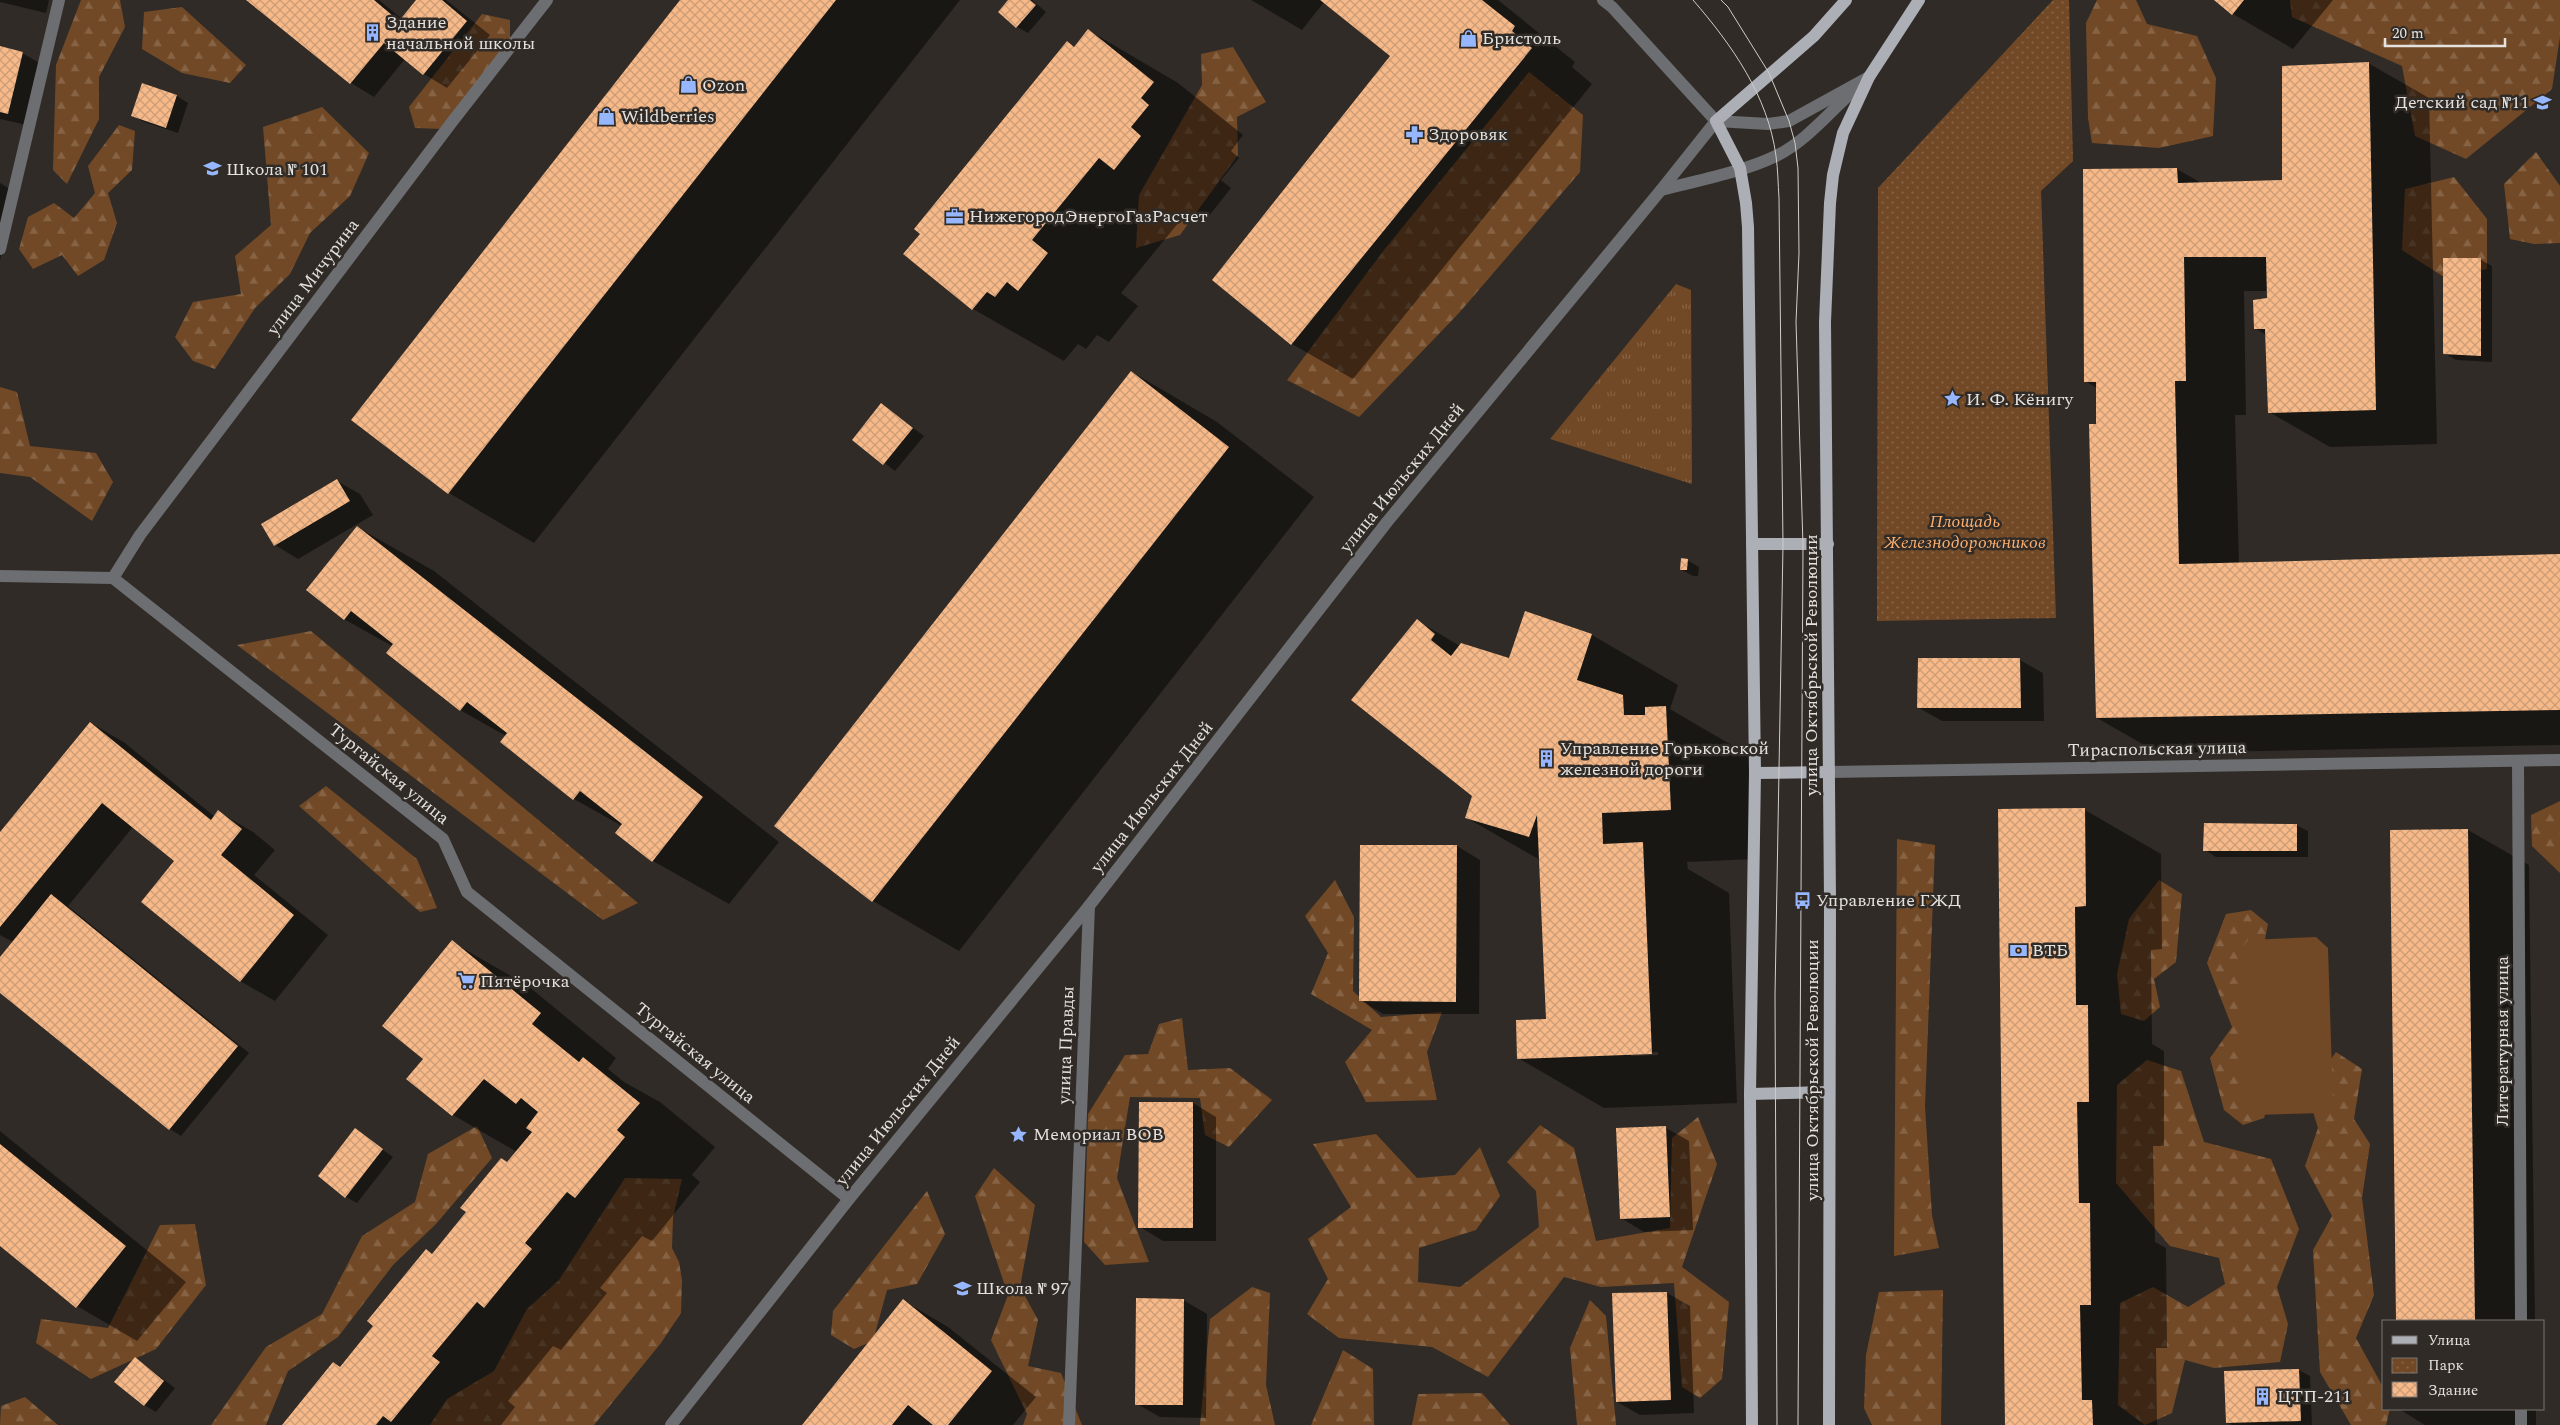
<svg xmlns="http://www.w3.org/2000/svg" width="2560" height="1425" viewBox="0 0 2560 1425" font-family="Spectral,serif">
<defs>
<pattern id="grass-tufts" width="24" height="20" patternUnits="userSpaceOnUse" patternTransform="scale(1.25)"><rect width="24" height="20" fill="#724926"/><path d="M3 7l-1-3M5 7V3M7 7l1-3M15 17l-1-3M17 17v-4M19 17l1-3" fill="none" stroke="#866345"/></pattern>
<pattern id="forest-firs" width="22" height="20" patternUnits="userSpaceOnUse" patternTransform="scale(1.25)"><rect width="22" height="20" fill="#724926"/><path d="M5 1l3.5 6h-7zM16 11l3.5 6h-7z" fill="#866345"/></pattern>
<pattern id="park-dots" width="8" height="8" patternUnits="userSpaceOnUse" patternTransform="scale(1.25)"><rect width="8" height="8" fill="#724926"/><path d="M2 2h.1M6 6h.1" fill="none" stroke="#866345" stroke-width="1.8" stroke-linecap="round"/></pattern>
<pattern id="building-cross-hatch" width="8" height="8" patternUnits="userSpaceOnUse" patternTransform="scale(1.25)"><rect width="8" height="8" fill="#f7b988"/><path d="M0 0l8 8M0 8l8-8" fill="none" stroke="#ca9c77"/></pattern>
</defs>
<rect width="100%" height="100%" fill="#302b26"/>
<path fill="url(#grass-tufts)" d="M1676 284 1691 290 1692 484 1550 439Z"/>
<g fill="url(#forest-firs)">
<path d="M81 0H120L125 27 99 77V119L67 184 53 170 56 65Z"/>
<path d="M2097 0H2136L2147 24 2197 36 2216 78 2213 136 2159 148 2092 143 2088 118 2086 23Z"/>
<path d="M2290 0H2560V37L2552 89 2466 159 2415 136 2402 66 2292 17Z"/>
<path d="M182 7 246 65 230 83 182 73 142 49 144 12Z"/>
<path d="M482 14 510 20V55L443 129 415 128 409 107Z"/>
<path d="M1233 47 1266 102 1237 117 1238 155 1180 235 1136 248 1139 195 1202 85 1201 54Z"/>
<path d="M1529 72 1583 115 1580 172 1459 313 1359 417 1287 380 1384 250Z"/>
<path d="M322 107 369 153 350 196 310 233 290 274 255 308 215 369 193 361 175 337 193 302 241 294 235 256 271 225 263 127Z"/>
<path d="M119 125 135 131 132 170 108 193 117 223 104 260 78 276 62 255 33 269 19 249 28 217 54 203 74 218 95 193 88 166Z"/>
<path d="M2536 152 2560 186V243L2534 244 2510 239 2504 184Z"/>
<path d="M2454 177 2487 219V269L2447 279 2402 250 2405 189Z"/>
<path d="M0 387 17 392 30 446 96 453 113 482 92 521 30 477 0 473Z"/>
<path d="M311 631 638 903 603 920 237 645Z"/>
<path d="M326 786 417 859 437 908 420 912 299 806Z"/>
<path d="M2560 801V873L2532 846 2531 815Z"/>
<path d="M1897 839 1935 845 1925 1107 1932 1215 1939 1248 1894 1256Z"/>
<path d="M1335 880 1354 917 1353 991 1381 1017 1442 1012 1427 1052 1437 1100 1366 1102 1345 1062 1372 1030 1311 994 1328 953 1305 916Z"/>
<path d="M2159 880 2182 894 2176 962 2154 979 2160 1007 2144 1021 2121 1014 2117 974 2129 919Z"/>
<path d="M2251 910 2268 924 2258 975 2282 1058 2264 1118 2243 1125 2224 1110 2210 1058 2232 1027 2207 963 2226 914Z"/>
<path d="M1182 1018 1188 1070 1230 1068 1272 1100 1229 1147 1205 1135 1200 1098 1130 1097 1117 1178 1149 1262 1105 1265 1084 1242 1088 1114 1125 1055 1148 1054 1159 1024Z"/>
<path d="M2336 1052 2362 1069 2354 1119 2370 1144 2362 1198 2374 1295 2356 1338 2384 1389V1409H2390L2386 1425H2351L2320 1372 2313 1250 2332 1216 2305 1166 2318 1128 2307 1092Z"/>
<path d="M2147 1060 2181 1071 2204 1142 2271 1159 2299 1229 2277 1287 2288 1324 2280 1362 2214 1368 2185 1360 2172 1413 2145 1425 2118 1405 2120 1303 2153 1287 2188 1307 2225 1284 2219 1258 2170 1246 2116 1183 2117 1085Z"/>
<path d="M1698 1117 1717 1164 1682 1267 1729 1302 1722 1379 1700 1398 1682 1387 1674 1283 1601 1287 1564 1277 1488 1377 1432 1347 1339 1338 1307 1314 1328 1279 1308 1239 1351 1207 1313 1144 1376 1134 1417 1178 1455 1175 1480 1147 1500 1196 1476 1230 1419 1248 1418 1282 1460 1287 1539 1227 1536 1191 1507 1162 1540 1125 1574 1148 1596 1241 1670 1228 1672 1138Z"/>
<path d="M477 1126 492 1158 436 1224 393 1265 338 1337 288 1371 266 1425H211L266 1347 322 1314 362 1236 415 1202 428 1154Z"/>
<path d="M994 1168 1035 1205 1020 1287 1038 1320 1028 1366 1061 1373 1082 1425H1023L1027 1414 991 1340 1008 1295 975 1196Z"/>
<path d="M625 1178 682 1179 673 1217 672 1248 679 1262 682 1280 681 1313 661 1343 594 1425H430L447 1399 494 1371 527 1309 559 1280Z"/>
<path d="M927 1191 945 1234 917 1284 887 1290 873 1341 854 1349 831 1335 833 1311Z"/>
<path d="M195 1224 206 1285 156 1349 91 1379 36 1343 41 1319 108 1328 160 1225Z"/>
<path d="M1252 1287 1270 1293 1266 1385 1275 1425H1200L1210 1319Z"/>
<path d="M1943 1290 1941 1425H1872L1864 1408 1866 1355 1879 1292Z"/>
<path d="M1590 1300 1606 1316 1616 1425H1577L1570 1348Z"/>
<path d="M1343 1350 1373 1369 1374 1425H1311Z"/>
<path d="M1482 1393 1510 1425H1412L1418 1394Z"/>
<path d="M25 1397 58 1425H0L1 1406Z"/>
</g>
<path fill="url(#park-dots)" d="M2053 0H2069L2073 161 2041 191 2056 618 1877 621 1878 188Z"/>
<path fill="#724926" d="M2316 937 2328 948 2333 1103 2323 1113 2254 1115 2244 1105 2239 952 2248 940Z"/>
<g fill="#0007" fill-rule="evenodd">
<path d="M0 0H49L46 13 0 2Z"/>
<path d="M248 0H379L402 19 418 0H446L490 35 447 88 424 74 405 59 374 97 351 83Z"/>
<path d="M681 0H960L534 543 449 493 353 419Z"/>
<path d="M1010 0H1032L1046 12 1028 33 1017 27Z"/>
<path d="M1251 0H1498L1575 62 1572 67 1592 84 1353 379 1292 344 1214 280 1391 55 1324 2 1302 30Z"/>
<path d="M2216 0H2333L2293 49 2233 14Z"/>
<path d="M1088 30 1178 83 1243 135 1231 151 1239 158 1221 180 1231 188 1205 221 1188 211 1121 293 1138 306 1109 342 1097 335 1086 349 1078 344 1064 361 973 309 905 254 1067 43 1075 47Z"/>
<path d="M0 48 22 53 45 66 31 126 0 119Z"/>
<path d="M2368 63 2429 98 2437 444 2330 447 2269 412 2266 335 2255 328 2268 299V291H2244L2246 415H2235L2239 564 2560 555V745L2158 753 2097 718V388L2085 381 2084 171 2177 169 2203 184 2283 181Z"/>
<path d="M143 85 177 96 188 103 178 133 144 122 133 116Z"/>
<path d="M0 183 15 192 0 261Z"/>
<path d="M2481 260 2492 266V362L2456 360 2444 353Z"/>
<path d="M1132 372 1217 422 1314 497 959 951 873 901 776 826Z"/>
<path d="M882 405 924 436 895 471 853 439Z"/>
<path d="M337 481 360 494 373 515 298 559 275 545Z"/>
<path d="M357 527 434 571 779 842 729 904 653 861 622 826 574 799 506 736 460 710 392 646 344 619Z"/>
<path d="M1687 560 1699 567 1698 576H1693L1682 570Z"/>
<path d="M1526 612 1592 635 1678 685 1670 709 1752 757 1756 859 1687 862 1688 869 1729 893 1737 1103 1604 1108 1518 1058 1547 1020 1540 860 1467 818 1473 796 1418 621 1460 646 1510 660ZM1658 1052V1055L1631 1056V1053Z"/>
<path d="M1919 660H2020L2043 673 2044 721H1942L1919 708Z"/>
<path d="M91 723 125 743 215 817 219 812 253 832 275 850 254 875 328 935 275 1001 240 981 176 861 133 827 68 906 249 1053 181 1136 170 1129 0 991V959L13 942 0 935V834Z"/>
<path d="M2085 810 2161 854 2162 949 2151 950 2152 1044 2164 1051V1146H2153L2155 1242 2166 1248 2167 1348H2156L2157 1425H2007Z"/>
<path d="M2296 825 2308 831V857H2216L2205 850Z"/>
<path d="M2468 830 2529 865 2535 1321H2398L2391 831Z"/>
<path d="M1457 846 1480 860 1479 1014H1383L1360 1000Z"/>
<path d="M452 942 528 986 616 1058 608 1069 624 1082 660 1102 715 1147 692 1175 700 1182 652 1241 642 1236 600 1288 607 1293 561 1350 553 1346 508 1401 515 1407 501 1425H284L341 1368 375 1326 426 1251 433 1254 517 1152 453 1115 408 1078 424 1058Z"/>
<path d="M1193 1103 1216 1117V1241H1163L1140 1227Z"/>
<path d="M1666 1128 1689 1141 1693 1230 1644 1232 1621 1218Z"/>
<path d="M355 1130 393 1157 357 1203 346 1197Z"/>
<path d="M0 1131 186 1282 137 1341 77 1306 0 1244Z"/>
<path d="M1667 1293 1690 1306 1694 1413 1640 1415 1617 1402Z"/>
<path d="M1183 1300 1207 1314 1206 1418 1160 1417 1137 1404Z"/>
<path d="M904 1301 948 1327 1036 1397 1013 1425H804Z"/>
<path d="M135 1358 175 1388 156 1412 144 1405Z"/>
<path d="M2299 1370 2310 1376 2312 1425H2232L2227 1422 2226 1372Z"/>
<path d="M2399 1409H2536V1425H2425Z"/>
</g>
<g fill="url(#building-cross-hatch)">
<path d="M246 0H374L399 21 416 0H442L467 21 423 75 384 43 350 84Z"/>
<path d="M680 0H836L448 494 351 420Z"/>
<path d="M1008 0H1030L1036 5 1016 28 998 12Z"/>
<path d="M1320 0H1482L1515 26 1512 31 1532 48 1291 345 1212 280 1390 56Z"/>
<path d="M2214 0H2244L2232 15Z"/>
<path d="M1088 29 1154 82 1141 98 1149 105 1131 127 1141 136 1114 170 1099 158 1032 240 1048 253 1018 291 1007 282 995 297 987 292 972 310 903 254 920 234 914 229 1067 41 1074 47Z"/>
<path d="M0 46 23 52 8 114 0 112Z"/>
<path d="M2369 62 2376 410 2268 413 2265 329H2254L2253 300 2267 298 2266 257H2184L2186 381H2175L2179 564 2560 554V710L2096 718 2089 424H2096V382H2084L2083 169 2177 168 2178 183 2282 180V66Z"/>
<path d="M142 83 177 95 166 128 131 116Z"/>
<path d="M2443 258H2481V356L2443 354Z"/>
<path d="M1131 371 1229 447 872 902 774 826Z"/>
<path d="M881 403 913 428 883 465 852 440Z"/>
<path d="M337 479 350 501 274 546 261 524Z"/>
<path d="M357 526 703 797 652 862 615 833 622 824 580 791 573 800 500 742 507 733 467 702 460 711 386 653 393 644 351 611 344 620 306 590Z"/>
<path d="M1681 558 1688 559 1687 570H1680Z"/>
<path d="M1525 611 1592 634 1577 680 1623 695 1624 715H1645V707L1666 706 1671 810 1602 813 1603 844 1643 842 1652 1054 1517 1059 1516 1020 1546 1019 1537 815 1529 837 1465 818 1472 796 1351 700 1417 619 1435 634 1431 640 1451 656 1461 643 1509 658Z"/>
<path d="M1918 658H2020L2021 708H1917Z"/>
<path d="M90 722 211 820 218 810 242 829 221 855 294 915 240 982 141 902 174 861 102 803 0 927V832Z"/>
<path d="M2085 808 2086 906 2075 907 2076 1005H2088L2089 1102H2077L2079 1203H2090L2091 1305H2080L2082 1400H2092L2093 1425H2005L1998 809Z"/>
<path d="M2204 823 2297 824V851H2203Z"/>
<path d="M2468 829 2475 1321H2396L2390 830Z"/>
<path d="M1360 845H1457L1456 1002 1359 1001Z"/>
<path d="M51 894 238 1046 169 1130 0 993V957Z"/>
<path d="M452 940 541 1013 532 1024 579 1062 583 1057 640 1103 617 1130 625 1137 575 1198 567 1192 525 1243 532 1249 484 1308 477 1302 432 1356 440 1362 391 1422 383 1416 376 1425H282L333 1362 340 1367 373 1326 367 1321 426 1249 432 1254 466 1212 460 1208 501 1158 507 1162 532 1132 526 1128 538 1112 521 1098 516 1104 484 1079 452 1116 406 1079 423 1059 382 1026Z"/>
<path d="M1139 1102H1193V1228H1138Z"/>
<path d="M1666 1126 1670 1217 1620 1219 1616 1128Z"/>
<path d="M355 1128 383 1149 345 1198 318 1176Z"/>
<path d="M0 1144 126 1246 76 1308 0 1246Z"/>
<path d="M1667 1292 1671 1400 1616 1402 1612 1293Z"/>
<path d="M1136 1298 1184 1299 1183 1405H1135Z"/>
<path d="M903 1299 992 1371 948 1425H933L908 1405 892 1425H802Z"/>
<path d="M135 1357 164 1381 144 1406 114 1382Z"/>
<path d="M2299 1369 2301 1421 2226 1423 2224 1371Z"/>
</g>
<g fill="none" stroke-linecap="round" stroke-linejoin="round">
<g stroke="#6c6e71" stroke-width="12">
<path d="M1603 0 1612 7 1716 121 1768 124 1789 121 1869 77"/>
<path d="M1661 190C1699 180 1740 173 1776 156 1805 142 1829 113 1852 92"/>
<path d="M0 249 59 0"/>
<path d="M0 576 113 578 443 839 467 892 849 1199"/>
<path d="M113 578 140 535 452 122 547 0"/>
<path d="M2518 761 2521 1321"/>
<path d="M1829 772 2560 760"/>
<path d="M2521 1409V1425"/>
<path d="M671 1425 849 1199 1089 906 1387 522 1661 190 1716 121"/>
<path d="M1069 1425 1089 906"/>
</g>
<g stroke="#acafb6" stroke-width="12">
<path d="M1752 544H1828"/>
<path d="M1755 773 1829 772"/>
<path d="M1750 1094 1829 1092"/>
<path d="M1752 1425 1750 1094 1755 773 1748 227 1746 203 1740 168 1716 121 1814 36 1846 0"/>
<path d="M1829 1425 1830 900 1825 322 1830 203 1833 175 1843 133 1869 77 1919 0"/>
</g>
<g stroke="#d0cdca" stroke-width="1">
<path d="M1693 0C1732 45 1768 96 1776 156 1778 170 1778 184 1779 198L1783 545 1775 995 1777 1425"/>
<path d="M1721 0 1728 7 1769 73 1789 121 1795 143 1798 168 1799 253 1796 322 1803 545 1798 1425"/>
</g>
</g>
<defs>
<symbol id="building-bare" viewBox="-9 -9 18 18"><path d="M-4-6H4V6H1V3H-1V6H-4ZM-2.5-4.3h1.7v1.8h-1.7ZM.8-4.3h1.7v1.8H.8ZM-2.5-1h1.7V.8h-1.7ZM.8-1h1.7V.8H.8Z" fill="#96b6fd" stroke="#302b26" stroke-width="2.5" paint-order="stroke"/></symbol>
<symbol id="shop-bare" viewBox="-9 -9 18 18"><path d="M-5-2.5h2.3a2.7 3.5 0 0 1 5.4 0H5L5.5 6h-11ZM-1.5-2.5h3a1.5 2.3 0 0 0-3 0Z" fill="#96b6fd" stroke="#302b26" stroke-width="2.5" paint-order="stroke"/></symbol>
<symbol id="school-bare" viewBox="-9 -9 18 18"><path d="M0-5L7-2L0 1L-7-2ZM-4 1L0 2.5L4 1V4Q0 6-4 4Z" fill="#96b6fd" stroke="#302b26" stroke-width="2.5" paint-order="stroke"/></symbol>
<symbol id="pharmacy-bare" viewBox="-9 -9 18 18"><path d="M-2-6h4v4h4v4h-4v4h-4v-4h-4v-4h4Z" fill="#96b6fd" stroke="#302b26" stroke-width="2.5" paint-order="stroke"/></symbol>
<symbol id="office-bare" viewBox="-9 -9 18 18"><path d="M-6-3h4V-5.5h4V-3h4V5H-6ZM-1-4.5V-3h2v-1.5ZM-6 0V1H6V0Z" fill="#96b6fd" stroke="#302b26" stroke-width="2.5" paint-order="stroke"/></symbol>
<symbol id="sight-bare" viewBox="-9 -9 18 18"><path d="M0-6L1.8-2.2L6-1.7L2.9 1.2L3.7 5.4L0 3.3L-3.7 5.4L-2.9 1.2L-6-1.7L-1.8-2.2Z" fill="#96b6fd" stroke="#302b26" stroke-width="2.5" paint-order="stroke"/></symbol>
<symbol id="bus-bare" viewBox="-9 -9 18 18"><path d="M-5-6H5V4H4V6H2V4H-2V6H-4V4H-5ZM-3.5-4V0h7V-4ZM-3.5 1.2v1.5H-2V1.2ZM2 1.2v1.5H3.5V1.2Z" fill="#96b6fd" stroke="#302b26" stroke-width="2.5" paint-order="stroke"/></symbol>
<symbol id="bank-bare" viewBox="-9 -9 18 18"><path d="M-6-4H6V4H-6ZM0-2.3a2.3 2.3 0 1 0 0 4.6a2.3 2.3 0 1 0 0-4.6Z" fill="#96b6fd" stroke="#302b26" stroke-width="2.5" paint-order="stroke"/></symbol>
<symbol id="supermarket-bare" viewBox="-9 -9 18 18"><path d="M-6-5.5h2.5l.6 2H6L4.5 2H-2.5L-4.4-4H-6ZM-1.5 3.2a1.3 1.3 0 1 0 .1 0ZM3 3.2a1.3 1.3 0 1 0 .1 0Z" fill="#96b6fd" stroke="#302b26" stroke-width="2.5" paint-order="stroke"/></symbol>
</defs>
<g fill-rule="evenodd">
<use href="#building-bare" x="360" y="20" width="25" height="25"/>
<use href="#shop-bare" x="1456" y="26" width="25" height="25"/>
<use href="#shop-bare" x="676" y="72" width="25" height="25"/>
<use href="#school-bare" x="2530" y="90" width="25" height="25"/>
<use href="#shop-bare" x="594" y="104" width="25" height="25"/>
<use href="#pharmacy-bare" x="1402" y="122" width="25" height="25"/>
<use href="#school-bare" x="200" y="156" width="25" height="25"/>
<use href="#office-bare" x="942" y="204" width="25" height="25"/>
<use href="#sight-bare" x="1940" y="386" width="25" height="25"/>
<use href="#building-bare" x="1534" y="746" width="25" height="25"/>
<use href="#bus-bare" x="1790" y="888" width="25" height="25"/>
<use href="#bank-bare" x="2006" y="938" width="25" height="25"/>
<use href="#supermarket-bare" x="454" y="968" width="25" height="25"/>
<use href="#sight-bare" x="1006" y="1122" width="25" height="25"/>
<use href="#school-bare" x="950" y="1276" width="25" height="25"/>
<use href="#building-bare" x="2250" y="1384" width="25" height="25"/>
</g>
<g text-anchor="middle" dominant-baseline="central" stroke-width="5" stroke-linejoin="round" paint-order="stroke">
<g font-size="18" fill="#e4e1de" stroke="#302b26" text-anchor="start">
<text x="386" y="22">Здание<tspan x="386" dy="21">начальной школы</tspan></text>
<text x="1482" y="38">Бристоль</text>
<text x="702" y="85">Ozon</text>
<text x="2529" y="102" text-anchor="end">Детский сад №11</text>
<text x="621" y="116">Wildberries</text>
<text x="1428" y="134">Здоровяк</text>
<text x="226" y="169">Школа № 101</text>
<text x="969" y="216">НижегородЭнергоГазРасчет</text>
<text x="1966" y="399">И. Ф. Кёнигу</text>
<text x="1560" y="748">Управление Горьковской<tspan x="1560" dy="21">железной дороги</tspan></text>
<text x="1816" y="900">Управление ГЖД</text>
<text x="2032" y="950">ВТБ</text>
<text x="480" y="981">Пятёрочка</text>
<text x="1033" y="1134">Мемориал ВОВ</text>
<text x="976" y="1288">Школа № 97</text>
<text x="2277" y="1396">ЦТП-211</text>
</g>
<g font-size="18" fill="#e4e1de" stroke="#302b26">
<text transform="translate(313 277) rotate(-53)">улица Мичурина</text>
<text transform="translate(1402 478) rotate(-51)">улица Июльских Дней</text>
<text transform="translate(1811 665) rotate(-90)">улица Октябрьской Революции</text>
<text transform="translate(2157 749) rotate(-1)">Тираспольская улица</text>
<text transform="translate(389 774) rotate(39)">Тургайская улица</text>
<text transform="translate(1152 797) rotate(-52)">улица Июльских Дней</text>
<text transform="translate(2502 1041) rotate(-90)">Литературная улица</text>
<text transform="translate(1066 1045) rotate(-88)">улица Правды</text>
<text transform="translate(695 1053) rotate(39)">Тургайская улица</text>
<text transform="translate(1812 1070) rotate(-90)">улица Октябрьской Революции</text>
<text transform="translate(898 1111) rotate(-51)">улица Июльских Дней</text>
</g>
<g font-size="18" font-style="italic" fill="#fbae6e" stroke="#302b26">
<text x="1965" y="521">Площадь<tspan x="1965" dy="21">Железнодорожников</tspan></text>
</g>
</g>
<rect x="2382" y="1320" width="162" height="90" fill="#302b26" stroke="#787470"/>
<rect x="2392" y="1336" width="25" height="8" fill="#acafb6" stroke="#787470"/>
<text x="2428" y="1345" font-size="15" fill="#e4e1de">Улица</text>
<rect x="2392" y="1358" width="25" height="15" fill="url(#park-dots)" stroke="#787470"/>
<text x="2428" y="1370" font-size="15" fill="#e4e1de">Парк</text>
<rect x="2392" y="1382" width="25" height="15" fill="url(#building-cross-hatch)" stroke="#787470"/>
<text x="2428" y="1395" font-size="15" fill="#e4e1de">Здание</text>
<path d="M2385 38v8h120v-8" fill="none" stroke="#e4e1de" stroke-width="2.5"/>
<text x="2392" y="38" font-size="15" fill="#e4e1de" stroke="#302b26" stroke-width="4" paint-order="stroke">20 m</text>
</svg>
